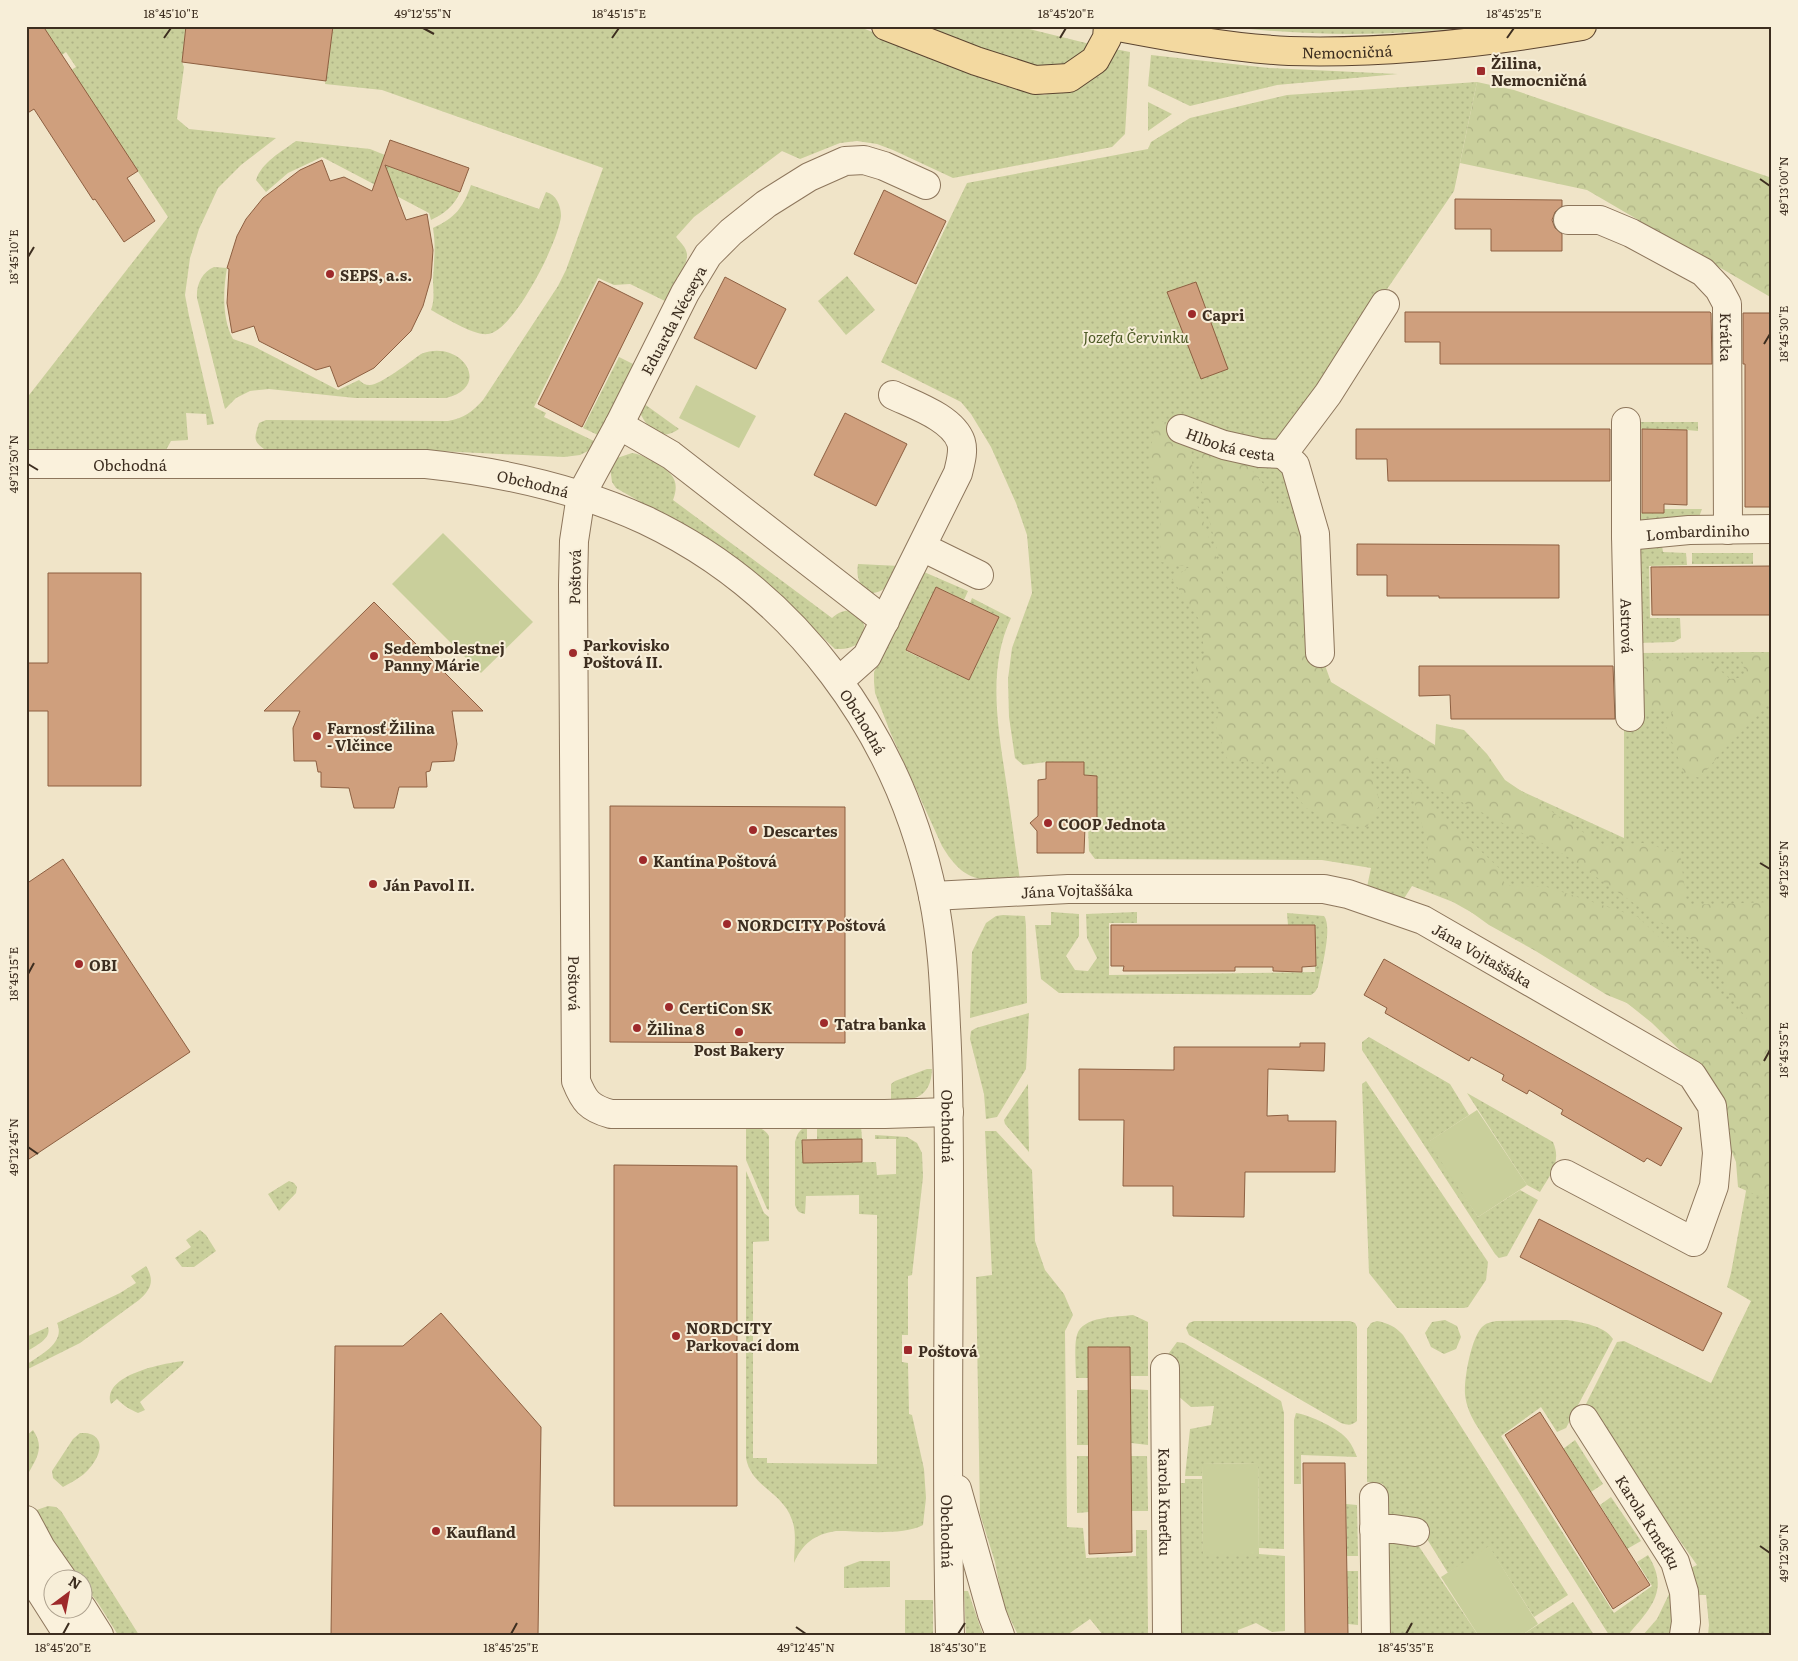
<svg xmlns="http://www.w3.org/2000/svg" width="1798" height="1661" viewBox="0 0 1798 1661" font-family="Literata,serif">
<defs>
<pattern id="grass-dots" width="8" height="8" patternUnits="userSpaceOnUse" patternTransform="scale(1.25)"><rect width="8" height="8" fill="#c9cf9b"/><path d="M2 2h.1M6 6h.1" fill="none" stroke="#aeb285" stroke-width="1.8" stroke-linecap="round"/></pattern>
<pattern id="forest-crowns" width="20" height="18" patternUnits="userSpaceOnUse" patternTransform="scale(1.25)"><rect width="20" height="18" fill="#c9cf9b"/><path d="M2 6a3 3 0 1 1 6 0M12 15a3 3 0 1 1 6 0" fill="none" stroke="#aeb285"/></pattern>
</defs>
<rect width="100%" height="100%" fill="#f0e4c8"/>
<g fill="url(#grass-dots)">
<path d="M43 26H186L182 62 184 67 177 119 189 129 276 138 241 165 218 188 199 229 190 258 185 295 189 316 214 424 207 425 206 414 186 413 188 440 171 441 166 450 26 451V399L168 217 71 70 76 67 66 52 62 55Z"/>
<path d="M333 26H857L1028 91 1044 95 1076 87 1115 49 1130 52 1125 134 1112 147 953 178 893 150 877 144 857 141 840 143 800 159 782 151 694 217 676 237C680 242 686 247 687 254 688 265 672 291 667 302L630 284 614 285 598 278 534 407 546 413 544 417 596 442 588 451 580 455 564 457 418 450 264 449C252 441 255 436 259 423L266 420 448 421C464 418 472 412 483 400L558 286 566 270 603 168 382 90 325 84Z"/>
<path d="M922 26H1017L1090 44 1082 53 1061 66 1028 67Z"/>
<path d="M1221 26H1476C1391 37 1306 36 1221 26Z"/>
<path d="M1151 55 1269 68 1398 74 1277 85 1190 106 1148 86Z"/>
<path d="M1477 82 1454 191 1280 446 1293 479 1322 685 1410 740 1624 838V719L1635 653 1772 652V1635H1708L1709 1625 1706 1595H1696L1686 1570 1697 1565 1585 1406 1617 1342 1624 1341 1711 1383 1751 1301 1727 1287 1731 1273 1746 1191 1745 1151 1682 1041 1627 1003 1535 948 1453 902 1412 886 1403 900 1367 887 1371 868 1322 860 1095 859 1089 851 1088 827H1097V776L1084 775V762H1046L1023 765 1015 758 1009 717 1008 679 1012 648 1032 593 1027 535 1016 503 991 447 971 414 961 402 881 362 967 183 1148 149 1151 142 1190 118 1287 95Z"/>
<path d="M1148 102 1172 114 1148 131Z"/>
<path d="M296 141 370 149 385 155 382 164 460 192C455 205 444 214 431 220L429 213 322 157 288 173 266 192 256 180C262 162 281 152 296 141Z"/>
<path d="M471 185 539 209 546 192C556 194 561 206 561 216 559 241 514 331 488 334 474 336 444 317 431 310 435 299 433 290 433 279 434 262 436 246 433 228 455 218 463 208 471 185Z"/>
<path d="M214 267 227 268C223 290 222 319 233 339L253 346 338 390 359 380C362 383 365 385 370 385 380 385 411 361 421 354 460 338 494 386 446 398H355L269 389 250 391 236 398 225 409 197 298C196 285 202 272 214 267Z"/>
<path d="M847 276 875 310 846 335 818 301Z"/>
<path d="M1770 297 1772 298V497H1770Z"/>
<path d="M619 357 635 365 600 436 583 428Z"/>
<path d="M643 403 679 429C659 443 648 429 639 411Z"/>
<path d="M1639 422H1698V431L1687 430 1640 429Z"/>
<path d="M632 453C643 455 649 459 658 464 673 474 680 481 673 500L832 618C861 590 887 651 835 649L760 577 737 560 686 528 616 488 612 482 610 467 617 458Z"/>
<path d="M1664 509H1702L1699 517 1642 523 1637 519 1639 513H1664Z"/>
<path d="M1661 539 1663 552 1686 553 1687 565 1649 566 1650 618H1680L1681 638 1674 642 1636 643 1640 545Z"/>
<rect x="1692" y="553" width="61" height="11"/>
<path d="M858 564 900 566C892 580 887 594 868 593 859 584 856 577 858 564Z"/>
<path d="M924 572 968 591 964 600 936 587 906 651 969 680 999 617 970 603 972 598 1011 618C987 669 998 727 1006 781 1011 814 1015 847 1020 880 980 881 964 883 942 846L891 734 875 693 874 682V672L878 664 920 577Z"/>
<path d="M1051 912 1079 914V936L1066 956 1075 970 1088 971 1097 958 1087 938 1086 914 1137 912V923H1109V975L1315 972V926L1288 925 1287 913 1324 916C1333 927 1321 971 1318 987L1315 992 1311 995 1059 993 1041 979 1035 925H1051Z"/>
<path d="M1003 915 1025 916 1026 926 1027 1003 970 1018 972 952 986 923 996 916Z"/>
<path d="M1029 1013 1026 1069 997 1117 986 1119 984 1094 970 1039 971 1031 976 1028Z"/>
<path d="M1369 1037 1450 1084 1469 1115 1430 1141 1478 1217 1520 1190 1538 1200 1507 1256 1499 1258 1495 1254 1362 1050V1042Z"/>
<path d="M927 1069H932C931 1097 915 1100 891 1103V1084L895 1081Z"/>
<path d="M1366 1081 1488 1262 1486 1280 1468 1307 1464 1308H1397L1369 1273 1362 1084Z"/>
<path d="M1028 1084 1029 1152 1005 1124 1004 1120Z"/>
<path d="M1467 1093 1553 1142C1562 1162 1550 1175 1540 1192L1527 1185Z"/>
<path d="M746 1125C757 1127 763 1127 769 1136V1210L767 1209 746 1160Z"/>
<path d="M807 1126V1139L802 1140 803 1163 876 1162 877 1175 896 1174V1139H875V1135L907 1137 917 1143 922 1153 923 1177 912 1275 908 1276V1335H902V1362L908 1363 909 1414 912 1415 924 1469 926 1498 923 1525C903 1536 859 1531 836 1531 815 1534 802 1544 794 1563 794 1550 797 1532 792 1520 783 1492 751 1487 746 1458V1171L764 1213 769 1217V1241L753 1242V1458H767V1463L877 1464V1215L859 1214V1195L806 1196 805 1214C799 1213 797 1211 795 1205V1142C797 1134 799 1130 807 1126Z"/>
<path d="M817 1126H861L862 1139H817Z"/>
<path d="M985 1131H996L1032 1170 1035 1241 1045 1270 1064 1294 1073 1315 1065 1331 1067 1527 1083 1528 1086 1558 1136 1556V1530H1147L1148 1635H1103L1090 1619 1067 1635H1018L1003 1604 995 1562 980 1514 976 1277 992 1275Z"/>
<path d="M289 1181 294 1183 297 1187 296 1193 279 1211 268 1194Z"/>
<path d="M200 1230 206 1235 216 1251 194 1267H182L175 1258 191 1247 186 1240Z"/>
<path d="M146 1266C155 1281 151 1289 139 1300L80 1343 26 1370V1365C40 1355 66 1343 57 1323L120 1293 136 1283 131 1276Z"/>
<path d="M1133 1315 1148 1322V1376H1130V1347H1089L1088 1378H1076C1076 1367 1074 1344 1077 1335 1082 1316 1117 1317 1133 1315Z"/>
<path d="M1445 1320 1457 1326 1461 1337 1456 1349 1444 1354 1431 1347 1425 1333 1432 1322Z"/>
<path d="M1567 1320C1581 1322 1605 1326 1613 1339L1566 1428 1557 1432 1541 1407 1501 1436 1614 1613 1652 1586 1637 1562 1648 1555C1670 1590 1651 1608 1628 1635H1609L1475 1423C1470 1414 1466 1405 1465 1394 1464 1378 1471 1339 1482 1327 1486 1323 1491 1322 1496 1321Z"/>
<path d="M1194 1321H1350L1355 1323 1357 1327V1421C1351 1426 1348 1425 1341 1423L1189 1335 1186 1328 1189 1323Z"/>
<path d="M1377 1321C1388 1323 1396 1327 1403 1335L1568 1595 1534 1617 1489 1547 1448 1573 1419 1526 1387 1522 1383 1484 1367 1482V1329L1371 1323Z"/>
<path d="M48 1327C52 1339 35 1346 26 1352V1337Z"/>
<path d="M1177 1342 1184 1343 1281 1401 1284 1413V1549L1259 1548 1258 1463 1202 1464V1476H1185L1190 1429 1211 1425 1214 1406 1191 1407 1177 1395 1161 1364Z"/>
<path d="M184 1361 182 1365 140 1402 145 1410 138 1413C129 1409 124 1406 117 1399L111 1404C101 1375 164 1363 184 1361Z"/>
<path d="M1130 1389 1148 1390V1445L1131 1443Z"/>
<rect x="1077" y="1390" width="12" height="55"/>
<path d="M1296 1413C1310 1415 1340 1429 1348 1440 1352 1445 1355 1452 1357 1457L1301 1455V1484H1294V1420Z"/>
<path d="M33 1430C46 1449 35 1460 26 1478V1436Z"/>
<path d="M80 1433C87 1433 94 1433 98 1440 104 1451 92 1467 84 1474 78 1479 70 1483 63 1487L53 1478 52 1471 73 1439Z"/>
<path d="M1575 1440 1603 1484 1591 1492 1563 1449Z"/>
<path d="M1077 1456H1089V1512L1077 1513Z"/>
<path d="M1131 1456H1147L1148 1511H1132Z"/>
<path d="M1185 1479H1202L1203 1554H1259L1285 1556V1631L1272 1632 1256 1623 1238 1630V1635H1178L1176 1483H1185Z"/>
<path d="M1611 1497 1641 1541 1627 1549 1600 1505Z"/>
<path d="M1346 1504 1357 1505 1358 1556H1347Z"/>
<path d="M48 1506 56 1507 61 1511 139 1635H118L98 1603 83 1584 82 1578H78L48 1542 31 1512Z"/>
<path d="M1387 1534 1412 1536 1478 1635H1383L1381 1557 1389 1558Z"/>
<path d="M860 1561H890V1587L844 1588V1567Z"/>
<path d="M1347 1571H1358V1625L1348 1624Z"/>
<path d="M964 1591H968L983 1635H966Z"/>
<path d="M1670 1592 1673 1620V1635H1643L1657 1619Z"/>
<rect x="905" y="1600" width="28" height="35"/>
<path d="M1573 1602 1594 1635H1522Z"/>
</g>
<g fill="url(#forest-crowns)">
<path d="M1477 82 1514 90 1772 178V298L1587 190 1460 163Z"/>
<path d="M1156 420 1190 428 1194 496 1228 591 1202 493 1200 442 1241 457 1331 565 1322 657 1331 682 1435 745 1436 724 1464 730 1487 754 1505 780 1573 826 1604 845 1643 843 1680 853 1687 905 1772 902V1192L1765 1199 1738 1187 1736 1162 1696 1066 1652 1023 1627 1003 1607 995 1534 950 1489 925 1460 904 1430 891 1427 840 1408 783 1500 869 1505 885 1547 887 1638 917 1755 1030 1726 990 1718 962 1700 944 1662 923 1565 855 1366 753 1380 804 1367 827 1338 825 1306 808 1270 763 1228 761 1216 727 1219 708 1192 676 1205 652 1198 618 1172 579 1189 567 1161 562 1160 499 1148 464Z"/>
<path d="M1740 652 1772 653V701L1720 754 1700 778 1684 773 1665 724 1673 711 1644 710V661L1678 658 1707 659 1730 679 1746 677Z"/>
</g>
<g fill="#c9cf9b">
<path d="M696 385 756 416 739 448 679 418Z"/>
<path d="M443 533 533 622 481 673 392 584Z"/>
<path d="M1477 1110 1527 1185 1478 1217 1428 1142Z"/>
<path d="M1258 1463 1259 1554H1203L1202 1464Z"/>
<path d="M1489 1546 1538 1624 1522 1635H1478L1441 1577Z"/>
</g>
<g fill="#cf9f7d" stroke="#8d5f41">
<path d="M26 26H43L138 171 127 178 155 221 124 242 95 199 93 200 34 109 26 114Z"/>
<path d="M186 26H333L326 81 182 62Z"/>
<path d="M390 140 469 168 460 192 385 165 406 220 427 214 433 250 431 278 423 306 411 331 374 368 338 387 330 366 316 370 259 341 254 326 232 333 227 303 229 269 227 268 237 236 246 219 263 198 300 170 322 160 330 181 344 177 372 191Z"/>
<path d="M884 190 946 221 916 284 854 254Z"/>
<path d="M1455 199 1562 200V206L1555 212 1552 220 1555 228 1562 234V251H1491V229H1455Z"/>
<path d="M725 277 786 309 756 369 694 338Z"/>
<path d="M599 281 643 303 582 427 538 404Z"/>
<path d="M1196 282 1228 369 1201 379 1167 292Z"/>
<path d="M1405 312H1710L1711 313 1712 364H1440V342H1405Z"/>
<path d="M1743 313H1770V507H1745V364H1743Z"/>
<path d="M845 413 907 444 876 506 814 475Z"/>
<path d="M1356 429H1610V481H1388L1387 459H1356Z"/>
<path d="M1642 429 1687 430V505L1664 504V513H1642Z"/>
<path d="M1357 544 1559 545V598H1439V596H1387V575H1357Z"/>
<path d="M1772 566V615H1652L1651 567Z"/>
<path d="M48 573H141V786H48V711H26V663H48Z"/>
<path d="M936 587 999 617 969 680 906 650Z"/>
<path d="M374 602 483 711H452L457 744 454 761 432 762 430 771 426 772 427 787H399L394 808H354L349 788 321 787V772H318L316 761H294L293 728 300 711H264Z"/>
<path d="M1419 666H1613L1615 719H1451L1450 695 1419 696Z"/>
<path d="M1046 762H1084V775L1097 776V827H1085L1084 853H1037V831L1030 823 1038 816V780L1046 779Z"/>
<path d="M610 806 845 807V1043L610 1042Z"/>
<path d="M63 859 190 1052 26 1161V884Z"/>
<path d="M1111 925H1315L1316 966 1302 967V972L1273 971V967H1235V971H1123L1124 966H1111Z"/>
<path d="M1384 959 1682 1128 1661 1166 1647 1158 1644 1162 1561 1114 1563 1110 1529 1090 1527 1094 1502 1080 1504 1075 1471 1057 1469 1061 1385 1013 1387 1008 1364 995Z"/>
<path d="M1300 1043H1325L1324 1071 1268 1069 1267 1116 1288 1115V1121H1336L1335 1172H1245L1244 1217 1173 1216V1186H1123L1124 1120H1079V1069L1174 1070V1047H1300Z"/>
<path d="M862 1139V1162L803 1163 802 1140Z"/>
<path d="M614 1165 737 1166V1506H614Z"/>
<path d="M1539 1219 1722 1313 1703 1351 1520 1257Z"/>
<path d="M441 1313 541 1427 538 1635H331L335 1346H403Z"/>
<path d="M1088 1347H1130L1132 1552 1089 1554Z"/>
<path d="M1540 1412 1650 1585 1613 1609 1505 1435Z"/>
<path d="M1303 1463H1345L1348 1635H1305Z"/>
</g>
<g fill="none" stroke-linecap="round" stroke-linejoin="round">
<defs>
<g id="minor">
<path id="s1" d="M926 185 884 166 864 160 845 161 809 177 766 204 731 232 708 255 685 293 619 425 581 495 574 541 573 585 576 1081C584 1101 589 1108 611 1114H885L949 1112"/>
<path id="s2" d="M1568 220H1600L1631 233 1703 272 1719 289 1727 304 1728 530"/>
<path id="s3" d="M1626 422V536L1630 717"/>
<path d="M619 425 671 455 885 621"/>
<path id="s4" d="M1181 429 1224 445 1260 453 1283 454"/>
<path d="M1283 454 1295 465 1315 534 1320 653"/>
<path d="M1283 454 1328 394 1385 304"/>
<path id="s5" d="M26 464H426C502 472 575 488 645 520 795 591 900 734 933 896 942 940 944 982 946 1027 949 1080 949 1134 949 1188 949 1337 946 1486 950 1635"/>
<path id="s6" d="M1626 536 1689 530 1772 529"/>
<path d="M922 547 979 575"/>
<path d="M839 681 867 656 958 473C960 464 964 452 961 442 953 418 914 405 893 395"/>
<path id="s7" d="M933 896 1068 889H1324L1348 894 1423 920 1692 1075 1712 1106 1717 1153 1714 1186 1694 1242 1565 1174"/>
<path id="s8" d="M1165 1368 1167 1635"/>
<path id="s9" d="M1584 1419 1675 1562 1684 1592 1686 1622 1684 1635"/>
<path d="M957 1489 992 1614 1000 1635"/>
<path d="M1374 1497 1376 1635"/>
<path d="M26 1520 41 1548 62 1578"/>
<path d="M1374 1529H1394L1415 1532"/>
<path d="M26 1569 68 1635"/>
<path d="M82 1608 99 1635"/>
</g>
<g id="primary">
<path d="M886 26 976 61 1035 80 1069 78 1095 60 1107 38 1108 26"/>
<path id="s10" d="M1113 26C1171 37 1230 48 1289 51 1388 54 1485 43 1582 26"/>
</g>
</defs>
<use href="#minor" stroke="#8d765c" stroke-width="30"/>
<use href="#primary" stroke="#5b4430" stroke-width="30"/>
<use href="#minor" stroke="#faf1dc" stroke-width="28"/>
<use href="#primary" stroke="#f3d9a0" stroke-width="28"/>
</g>
<path fill="none" stroke="#3d2e20" stroke-width="2" d="M423 28 434 34M164 38 171 28M612 38 619 28M1060 38 1066 28M1507 38 1514 28M1760 179 1770 186M28 257 34 247M1764 344 1770 334M28 464 38 470M1760 863 1770 869M28 974 34 963M1764 1061 1770 1050M28 1147 38 1154M1760 1546 1770 1553M796 1627 806 1634M63 1634 69 1623M511 1634 517 1623M958 1634 965 1623M1406 1634 1412 1623"/>
<g fill="#9e2a2b" stroke="#f7eed8" stroke-width="2">
<rect x="1476" y="66" width="10" height="10" rx="2.5"/>
<circle cx="330" cy="274" r="5"/>
<circle cx="1192" cy="314" r="5"/>
<circle cx="573" cy="653" r="5"/>
<circle cx="374" cy="656" r="5"/>
<circle cx="317" cy="736" r="5"/>
<circle cx="1048" cy="823" r="5"/>
<circle cx="753" cy="830" r="5"/>
<circle cx="643" cy="860" r="5"/>
<circle cx="373" cy="884" r="5"/>
<circle cx="727" cy="924" r="5"/>
<circle cx="79" cy="964" r="5"/>
<circle cx="669" cy="1007" r="5"/>
<circle cx="824" cy="1023" r="5"/>
<circle cx="637" cy="1028" r="5"/>
<circle cx="739" cy="1032" r="5"/>
<circle cx="676" cy="1336" r="5"/>
<rect x="903" y="1345" width="10" height="10" rx="2.5"/>
<circle cx="436" cy="1531" r="5"/>
</g>
<g text-anchor="middle" dominant-baseline="central" stroke-width="4" stroke-linejoin="round" paint-order="stroke">
<g font-size="15" fill="#3d2e20" stroke="#f7eed8">
<text stroke="none"><textPath href="#s10" startOffset="236">Nemocničná</textPath></text>
<text transform="translate(673 320) rotate(-62)">Eduarda Nécseya</text>
<text stroke="none"><textPath href="#s2" startOffset="221">Krátka</textPath></text>
<text stroke="none"><textPath href="#s4" startOffset="52">Hlboká cesta</textPath></text>
<text stroke="none"><textPath href="#s5" startOffset="104">Obchodná</textPath></text>
<text stroke="none"><textPath href="#s5" startOffset="509">Obchodná</textPath></text>
<text stroke="none"><textPath href="#s6" startOffset="72">Lombardiniho</textPath></text>
<text transform="translate(574 577) rotate(-89)">Poštová</text>
<text stroke="none"><textPath href="#s3" startOffset="204">Astrová</textPath></text>
<text stroke="none"><textPath href="#s5" startOffset="929">Obchodná</textPath></text>
<text stroke="none"><textPath href="#s7" startOffset="144">Jána Vojtaššáka</textPath></text>
<text stroke="none"><textPath href="#s7" startOffset="564">Jána Vojtaššáka</textPath></text>
<text stroke="none"><textPath href="#s1" startOffset="1014">Poštová</textPath></text>
<text stroke="none"><textPath href="#s5" startOffset="1349">Obchodná</textPath></text>
<text stroke="none"><textPath href="#s8" startOffset="134">Karola Kmeťku</textPath></text>
<text stroke="none"><textPath href="#s9" startOffset="122">Karola Kmeťku</textPath></text>
<text stroke="none"><textPath href="#s5" startOffset="1754">Obchodná</textPath></text>
</g>
<g font-size="15" font-weight="bold" fill="#3d2e20" stroke="#f7eed8" text-anchor="start">
<text x="1491" y="62">Žilina,<tspan x="1491" dy="17">Nemocničná</tspan></text>
<text x="340" y="274">SEPS, a.s.</text>
<text x="1202" y="314">Capri</text>
<text x="583" y="644">Parkovisko<tspan x="583" dy="17">Poštová II.</tspan></text>
<text x="384" y="647">Sedembolestnej<tspan x="384" dy="17">Panny Márie</tspan></text>
<text x="327" y="727">Farnosť Žilina<tspan x="327" dy="17">- Vlčince</tspan></text>
<text x="1058" y="823">COOP Jednota</text>
<text x="763" y="830">Descartes</text>
<text x="653" y="860">Kantína Poštová</text>
<text x="383" y="884">Ján Pavol II.</text>
<text x="737" y="924">NORDCITY Poštová</text>
<text x="89" y="964">OBI</text>
<text x="679" y="1007">CertiCon SK</text>
<text x="834" y="1023">Tatra banka</text>
<text x="647" y="1028">Žilina 8</text>
<text x="739" y="1049" text-anchor="middle">Post Bakery</text>
<text x="686" y="1327">NORDCITY<tspan x="686" dy="17">Parkovací dom</tspan></text>
<text x="918" y="1350">Poštová</text>
<text x="446" y="1531">Kaufland</text>
</g>
<g font-size="15" font-style="italic" fill="#4d5a26" stroke="#f7eed8">
<text x="1136" y="336">Jozefa Červinku</text>
</g>
</g>
<rect width="1798" height="1661" fill="none" stroke="#f7eed8" stroke-width="55"/>
<g transform="translate(68 1594) rotate(32)"><circle r="24" fill="#f7eed8" stroke="#ada18e"/>
<path d="M0-4L9 19L0 12L-9 19Z" fill="#9e2a2b"/>
<text y="-8" font-size="14" font-weight="bold" text-anchor="middle" fill="#3d2e20">N</text>
</g>
<rect x="28" y="28" width="1742" height="1606" fill="none" stroke="#3d2e20" stroke-width="2"/>
<g font-size="12" text-anchor="middle" fill="#3d2e20">
<text x="171" y="18">18°45'10"E</text>
<text x="423" y="18">49°12'55"N</text>
<text x="619" y="18">18°45'15"E</text>
<text x="1066" y="18">18°45'20"E</text>
<text x="1514" y="18">18°45'25"E</text>
<text transform="translate(1784 186) rotate(-90)" y="4">49°13'00"N</text>
<text transform="translate(14 257) rotate(-90)" y="4">18°45'10"E</text>
<text transform="translate(1784 334) rotate(-90)" y="4">18°45'30"E</text>
<text transform="translate(14 464) rotate(-90)" y="4">49°12'50"N</text>
<text transform="translate(1784 869) rotate(-90)" y="4">49°12'55"N</text>
<text transform="translate(14 974) rotate(-90)" y="4">18°45'15"E</text>
<text transform="translate(1784 1050) rotate(-90)" y="4">18°45'35"E</text>
<text transform="translate(14 1147) rotate(-90)" y="4">49°12'45"N</text>
<text transform="translate(1784 1553) rotate(-90)" y="4">49°12'50"N</text>
<text x="63" y="1652">18°45'20"E</text>
<text x="511" y="1652">18°45'25"E</text>
<text x="806" y="1652">49°12'45"N</text>
<text x="958" y="1652">18°45'30"E</text>
<text x="1406" y="1652">18°45'35"E</text>
</g>
</svg>
